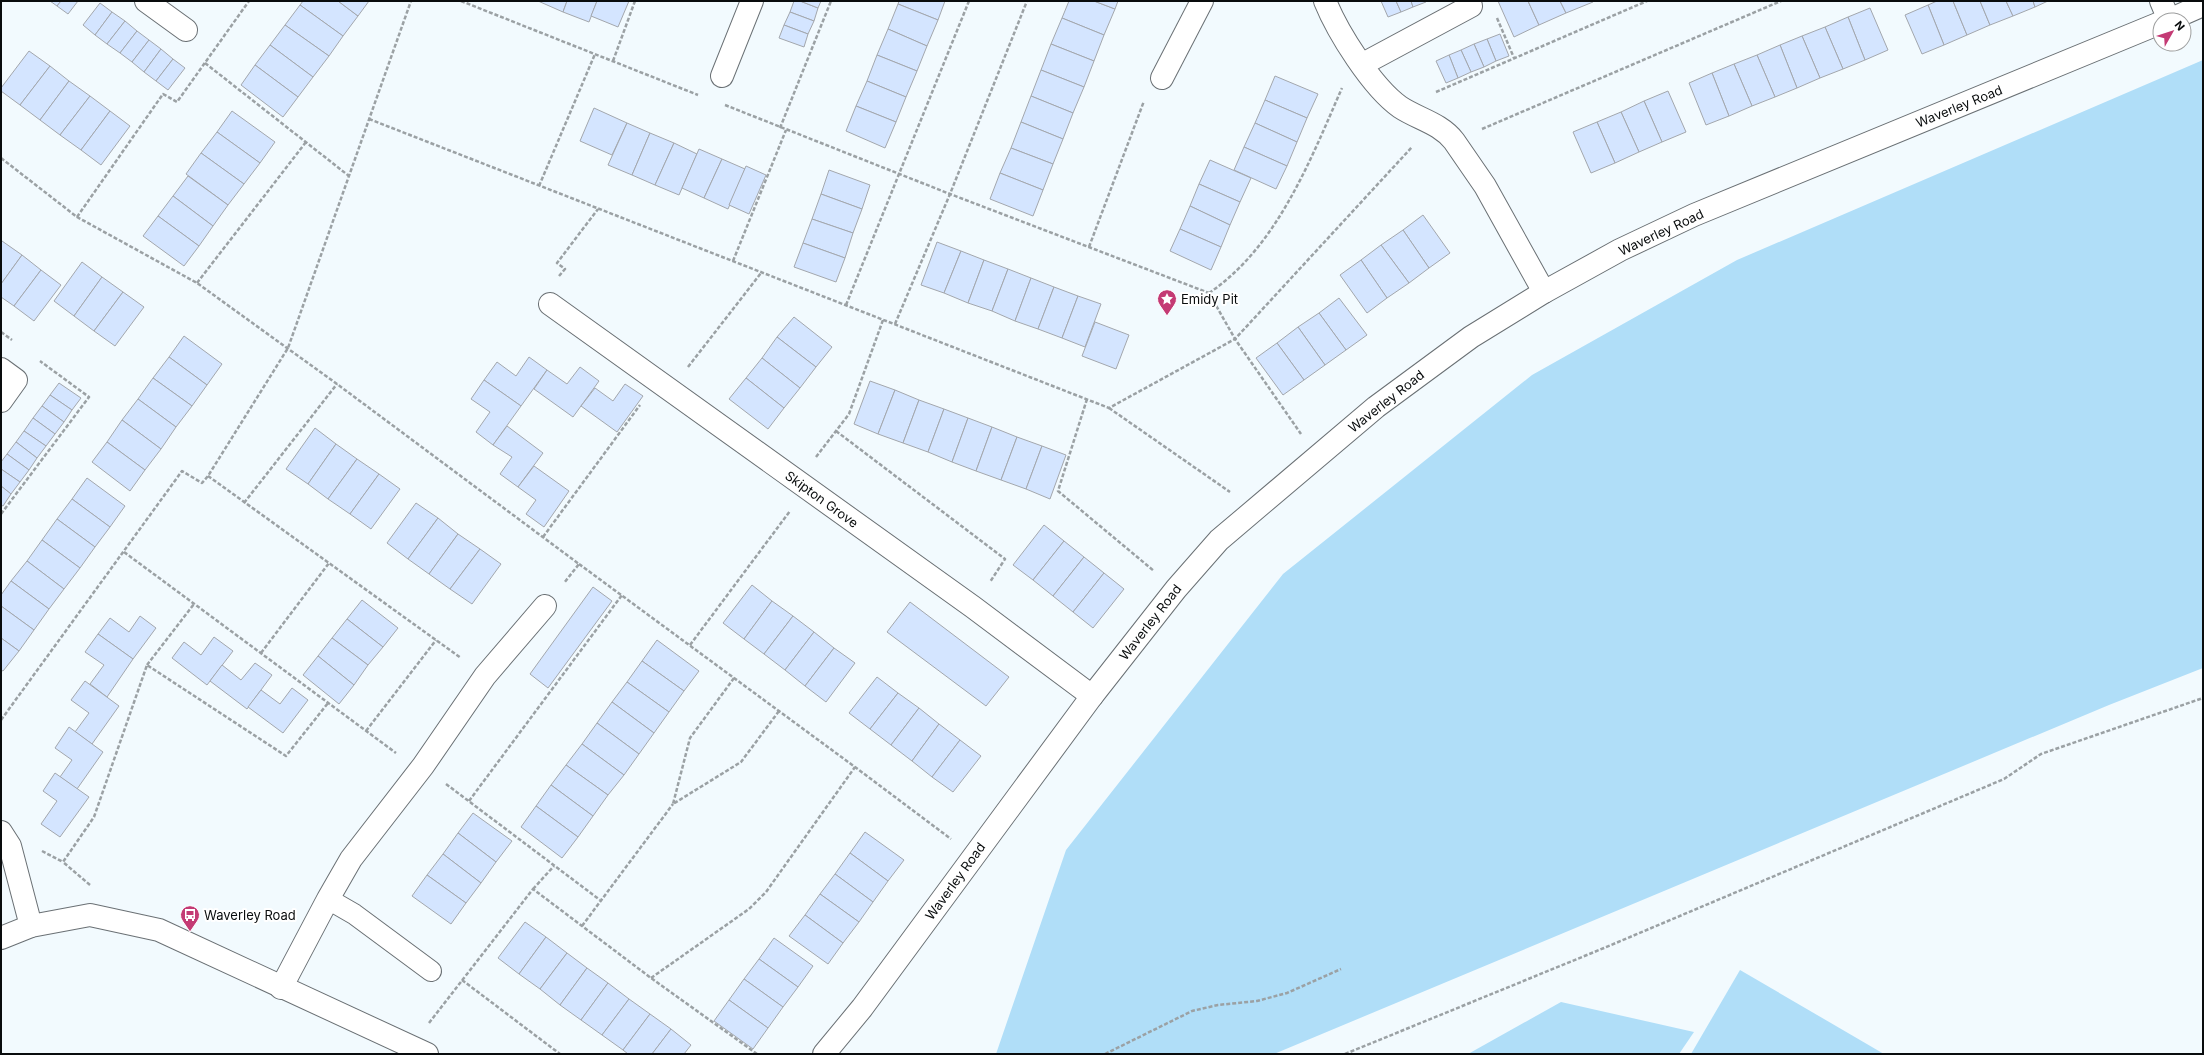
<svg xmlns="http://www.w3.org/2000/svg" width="2204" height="1055" viewBox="0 0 2204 1055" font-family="Inter,sans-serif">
<rect width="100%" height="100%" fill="#f2fafe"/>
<g fill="#b0def8">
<path d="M2203 60V668L2109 705 1274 1054H996L1066 850 1283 574 1532 375 1737 260Z"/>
<path d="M1740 970 1884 1054H1691Z"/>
<path d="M1561 1002 1694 1032 1679 1054H1468Z"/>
</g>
<g fill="#d4e5ff" stroke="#a3a7ad">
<path d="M50 1H61L57 6Z"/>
<path d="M61 1H78L68 14 57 6Z"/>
<path d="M303 1H338L358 16 343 36 300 5Z"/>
<path d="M338 1H369L358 16Z"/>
<path d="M538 1H567L563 12Z"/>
<path d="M567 1H597L589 22 563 12Z"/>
<path d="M597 1H629L618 27 591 16Z"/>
<path d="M794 1H800L818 8 814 21 790 12Z"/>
<path d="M800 1H821L818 8Z"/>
<path d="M899 1H945L938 20 898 4Z"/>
<path d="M1069 1H1094L1115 9 1104 35 1062 18Z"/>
<path d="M1094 1H1118L1115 9Z"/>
<path d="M1381 1H1396L1401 12 1388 17Z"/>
<path d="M1396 1H1411L1413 7 1401 12Z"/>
<path d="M1411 1H1425L1426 2 1413 7Z"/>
<path d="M1498 1H1528L1539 25 1514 37Z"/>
<path d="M1528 1H1560L1566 13 1539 25Z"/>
<path d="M1560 1H1593V2L1566 13Z"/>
<path d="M1937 1H1953L1967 35 1944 45 1928 5Z"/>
<path d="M1953 1H1980L1990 25 1967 35Z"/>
<path d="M1980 1H2006L2013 16 1990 25Z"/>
<path d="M2006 1H2033L2035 7 2013 16Z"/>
<path d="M2033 1H2048L2035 7Z"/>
<path d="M100 3 112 12 95 35 83 25Z"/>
<path d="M898 4 938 20 927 46 888 29Z"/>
<path d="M300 5 343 36 329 56 285 25Z"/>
<path d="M1928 5 1944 45 1922 54 1905 15Z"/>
<path d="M1870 8 1888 50 1865 60 1848 17Z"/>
<path d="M112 12 125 21 107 44 95 35Z"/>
<path d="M790 12 814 21 808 34 784 25Z"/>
<path d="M1848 17 1865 60 1843 69 1825 27Z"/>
<path d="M1062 18 1104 35 1094 61 1051 44Z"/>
<path d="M125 21 137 31 120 53 107 44Z"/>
<path d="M285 25 329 56 313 77 270 45Z"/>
<path d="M784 25 808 34 804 47 779 38Z"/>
<path d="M1825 27 1843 69 1820 78 1802 36Z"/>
<path d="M888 29 927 46 917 71 877 55Z"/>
<path d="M137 31 149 40 132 62 120 53Z"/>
<path d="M1500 34 1509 56 1496 61 1487 39Z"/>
<path d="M1802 36 1820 78 1797 88 1780 45Z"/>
<path d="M1487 39 1496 61 1484 67 1474 44Z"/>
<path d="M149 40 161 49 144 72 132 62Z"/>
<path d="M1051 44 1094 61 1084 87 1041 70Z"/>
<path d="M1474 44 1484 67 1471 72 1461 50Z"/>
<path d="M270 45 313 77 298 97 255 65Z"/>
<path d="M1780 45 1797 88 1775 97 1757 55Z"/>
<path d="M161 49 173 59 156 81 144 72Z"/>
<path d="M1461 50 1471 72 1458 78 1449 55Z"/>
<path d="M29 51 50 66 20 105 1 91V88Z"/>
<path d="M877 55 917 71 906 97 867 81Z"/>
<path d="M1449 55 1458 78 1446 83 1436 61Z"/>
<path d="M1757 55 1775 97 1752 106 1734 64Z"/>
<path d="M173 59 185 68 168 90 156 81Z"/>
<path d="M1734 64 1752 106 1729 116 1712 73Z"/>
<path d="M255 65 298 97 283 117 241 85Z"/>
<path d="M50 66 69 81 40 120 20 105Z"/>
<path d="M1041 70 1084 87 1073 113 1031 96Z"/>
<path d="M1712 73 1729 116 1706 125 1689 83Z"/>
<path d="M1275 76 1318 94 1307 118 1265 100Z"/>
<path d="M69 81 90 96 60 135 40 120Z"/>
<path d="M867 81 906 97 896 122 856 106Z"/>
<path d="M1668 91 1686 132 1662 142 1644 101Z"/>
<path d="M90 96 110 111 81 150 60 135Z"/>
<path d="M1031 96 1073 113 1063 139 1021 122Z"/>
<path d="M1265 100 1307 118 1297 142 1255 123Z"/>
<path d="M1644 101 1662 142 1639 152 1621 112Z"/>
<path d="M856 106 896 122 885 148 846 131Z"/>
<path d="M594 108 627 123 612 155 580 141Z"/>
<path d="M110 111 130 126 101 165 81 150Z"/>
<path d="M232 111 275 142 260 163 217 132Z"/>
<path d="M1621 112 1639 152 1615 163 1597 122Z"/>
<path d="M1021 122 1063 139 1053 164 1011 148Z"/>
<path d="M1597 122 1615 163 1591 173 1573 132Z"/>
<path d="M627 123 650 133 632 175 608 165Z"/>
<path d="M1255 123 1297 142 1287 166 1244 147Z"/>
<path d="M217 132 260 163 244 184 201 153Z"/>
<path d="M650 133 674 143 655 185 632 175Z"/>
<path d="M674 143 697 154 679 195 655 185Z"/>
<path d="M1244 147 1287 166 1276 189 1234 170Z"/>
<path d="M1011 148 1053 164 1043 190 1000 173Z"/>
<path d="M699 149 722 159 704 198 682 188Z"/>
<path d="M201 153 244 184 228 205 186 174Z"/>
<path d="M722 159 745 169 728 209 704 198Z"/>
<path d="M1210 160 1251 178 1240 202 1199 184Z"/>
<path d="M746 166 766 175 749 214 729 205Z"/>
<path d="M829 170 870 185 862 209 821 194Z"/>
<path d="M1000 173 1043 190 1033 216 990 199Z"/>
<path d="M188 176 228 205 213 226 173 196Z"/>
<path d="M1199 184 1240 202 1230 225 1190 206Z"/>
<path d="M821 194 862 209 853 233 812 219Z"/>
<path d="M173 196 213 226 199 246 158 216Z"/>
<path d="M1190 206 1230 225 1221 247 1180 229Z"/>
<path d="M1423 215 1450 253 1429 268 1403 230Z"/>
<path d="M158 216 199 246 184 266 143 236Z"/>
<path d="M812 219 853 233 845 258 803 243Z"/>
<path d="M1180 229 1221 247 1211 270 1170 251Z"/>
<path d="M1403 230 1429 268 1409 283 1381 245Z"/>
<path d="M2 241 22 255 1 284V242Z"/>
<path d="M937 242 961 251 944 293 921 285Z"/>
<path d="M803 243 845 258 836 282 794 267Z"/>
<path d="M1381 245 1409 283 1387 298 1361 260Z"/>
<path d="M961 251 984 260 968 303 944 293Z"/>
<path d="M22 255 41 270 14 306 1 297V284Z"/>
<path d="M984 260 1008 269 992 311 968 303Z"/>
<path d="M1361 260 1387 298 1367 313 1340 275Z"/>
<path d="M82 262 102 277 74 316 54 301Z"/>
<path d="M1008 269 1031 278 1015 321 992 311Z"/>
<path d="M41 270 61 285 34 321 14 306Z"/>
<path d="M102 277 123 292 94 331 74 316Z"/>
<path d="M1031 278 1054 287 1038 329 1015 321Z"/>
<path d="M1054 287 1078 296 1062 338 1038 329Z"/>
<path d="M123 292 144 307 115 346 94 331Z"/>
<path d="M1078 296 1101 304 1085 347 1062 338Z"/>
<path d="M1339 298 1367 335 1346 350 1319 313Z"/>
<path d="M1319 313 1346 350 1325 365 1298 327Z"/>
<path d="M794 317 832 347 816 367 777 337Z"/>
<path d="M1095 322 1129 335 1116 369 1082 356Z"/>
<path d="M1298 327 1325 365 1304 380 1277 343Z"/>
<path d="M184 336 222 364 207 385 169 357Z"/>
<path d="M777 337 816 367 800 388 762 358Z"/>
<path d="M1277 343 1304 380 1283 395 1256 358Z"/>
<path d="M169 357 207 385 192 406 153 378Z"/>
<path d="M529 357 547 370 521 406 484 380 497 362 516 376Z"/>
<path d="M762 358 800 388 784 408 746 378Z"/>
<path d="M580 367 599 381 573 417 534 389 547 370 567 384Z"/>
<path d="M153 378 192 406 176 427 138 399Z"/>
<path d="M746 378 784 408 768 429 729 399Z"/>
<path d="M484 380 521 406 493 445 476 432 490 412 471 399Z"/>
<path d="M870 381 895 390 878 434 854 424Z"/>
<path d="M59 383 81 398 72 410 50 395Z"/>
<path d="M625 384 643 396 617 432 581 406 595 388 613 401Z"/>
<path d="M895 390 919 400 903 443 878 434Z"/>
<path d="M50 395 72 410 64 422 42 406Z"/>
<path d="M138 399 176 427 161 449 122 420Z"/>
<path d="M919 400 944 409 928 452 903 443Z"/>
<path d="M42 406 64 422 55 434 33 418Z"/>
<path d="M944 409 968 418 952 462 928 452Z"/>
<path d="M33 418 55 434 46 446 24 431Z"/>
<path d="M968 418 992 427 976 471 952 462Z"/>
<path d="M122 420 161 449 145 470 107 442Z"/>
<path d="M507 426 543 453 518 487 500 474 512 457 493 445Z"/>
<path d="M992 427 1017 437 1001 480 976 471Z"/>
<path d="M315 428 336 444 308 484 286 469Z"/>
<path d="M24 431 46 446 37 458 16 442Z"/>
<path d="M1017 437 1042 446 1026 489 1001 480Z"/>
<path d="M16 442 37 458 29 470 7 454Z"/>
<path d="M107 442 145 470 130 491 92 462Z"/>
<path d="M336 444 357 459 328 499 308 484Z"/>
<path d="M1042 446 1066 455 1050 499 1026 489Z"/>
<path d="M7 454 29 470 20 482 1 469V462Z"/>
<path d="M357 459 379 474 350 514 328 499Z"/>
<path d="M534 466 569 491 544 527 526 514 536 500 518 487Z"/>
<path d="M1 469 20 482 11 494 1 486Z"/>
<path d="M379 474 400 489 371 529 350 514Z"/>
<path d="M87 478 125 506 110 527 72 499Z"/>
<path d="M1 486 11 494 3 506 1 505Z"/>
<path d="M72 499 110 527 95 547 57 519Z"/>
<path d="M416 503 438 518 408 559 387 543Z"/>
<path d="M438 518 458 534 429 574 408 559Z"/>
<path d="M57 519 95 547 80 568 42 540Z"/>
<path d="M1044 525 1064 541 1033 580 1013 565Z"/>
<path d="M458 534 480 549 450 589 429 574Z"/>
<path d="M42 540 80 568 64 589 27 561Z"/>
<path d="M1064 541 1084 557 1053 596 1033 580Z"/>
<path d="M480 549 501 564 472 604 450 589Z"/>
<path d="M1084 557 1104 573 1073 612 1053 596Z"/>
<path d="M27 561 64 589 49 609 11 581Z"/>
<path d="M1104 573 1124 589 1093 628 1073 612Z"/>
<path d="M11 581 49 609 34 630 1 606V595Z"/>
<path d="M752 585 772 601 744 639 723 623Z"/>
<path d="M593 587 612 601 548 688 530 674Z"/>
<path d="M362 600 398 628 383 647 347 619Z"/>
<path d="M772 601 793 616 764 654 744 639Z"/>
<path d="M910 602 1009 677 986 706 887 632Z"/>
<path d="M1 606 34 630 19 651 1 638Z"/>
<path d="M140 616 156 628 133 659 98 634 110 618 129 632Z"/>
<path d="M793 616 814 632 785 670 764 654Z"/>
<path d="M347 619 383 647 368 665 332 638Z"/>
<path d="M814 632 834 648 805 686 785 670Z"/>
<path d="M98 634 133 659 107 697 90 684 104 665 85 652Z"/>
<path d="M214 637 233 651 207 685 172 658 184 642 201 655Z"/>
<path d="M1 638 19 651 3 671 1 670Z"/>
<path d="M332 638 368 665 354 685 318 656Z"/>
<path d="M657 640 699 671 684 691 642 661Z"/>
<path d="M834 648 855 663 826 702 805 686Z"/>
<path d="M318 656 354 685 339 704 303 675Z"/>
<path d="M642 661 684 691 669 712 627 682Z"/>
<path d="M255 663 272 675 247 709 210 681 222 665 241 680Z"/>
<path d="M877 677 898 693 870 729 849 713Z"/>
<path d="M85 681 119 706 92 744 75 732 89 713 71 700Z"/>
<path d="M627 682 669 712 654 733 612 702Z"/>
<path d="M292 688 308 700 283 733 248 707 261 690 280 704Z"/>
<path d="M898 693 919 708 891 745 870 729Z"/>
<path d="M612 702 654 733 639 754 597 723Z"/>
<path d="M919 708 939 724 912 761 891 745Z"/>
<path d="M597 723 639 754 624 775 582 744Z"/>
<path d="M939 724 960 740 932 777 912 761Z"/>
<path d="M69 727 103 752 77 789 60 777 72 760 55 748Z"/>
<path d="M960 740 981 756 953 792 932 777Z"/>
<path d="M582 744 624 775 608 795 566 765Z"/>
<path d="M566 765 608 795 593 816 551 785Z"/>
<path d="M55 773 89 797 60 837 41 824 57 801 43 791Z"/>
<path d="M551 785 593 816 578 837 536 806Z"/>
<path d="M536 806 578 837 562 858 521 827Z"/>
<path d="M473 813 512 841 496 862 458 833Z"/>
<path d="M865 832 904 860 888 881 850 853Z"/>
<path d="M458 833 496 862 481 883 443 854Z"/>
<path d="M850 853 888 881 873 902 835 874Z"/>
<path d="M443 854 481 883 466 903 427 875Z"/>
<path d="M835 874 873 902 859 922 820 894Z"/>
<path d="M427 875 466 903 451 924 412 896Z"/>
<path d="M820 894 859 922 843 943 805 915Z"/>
<path d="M805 915 843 943 828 964 789 936Z"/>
<path d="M525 922 546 937 519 974 498 958Z"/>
<path d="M546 937 567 953 540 989 519 974Z"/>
<path d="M774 938 813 966 798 987 759 959Z"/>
<path d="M567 953 587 968 560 1005 540 989Z"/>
<path d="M759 959 798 987 783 1007 744 979Z"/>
<path d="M587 968 608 983 581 1020 560 1005Z"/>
<path d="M744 979 783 1007 768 1028 729 1000Z"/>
<path d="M608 983 629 999 602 1035 581 1020Z"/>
<path d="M629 999 650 1014 623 1050 602 1035Z"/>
<path d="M729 1000 768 1028 753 1049 714 1021Z"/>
<path d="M650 1014 671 1029 652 1054H628L623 1050Z"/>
<path d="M671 1029 691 1045 684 1054H652Z"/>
</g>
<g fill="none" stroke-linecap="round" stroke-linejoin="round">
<defs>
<path id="service" d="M328 899 354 914 431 971"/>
<g id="minor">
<path d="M146 1 186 30"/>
<path d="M1325 1C1338 33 1372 87 1400 107 1418 119 1440 123 1454 141L1485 186 1544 292"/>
<path d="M2161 1 2169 20"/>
<path d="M2169 20 2203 5"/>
<path d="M1363 64 1471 6"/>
<path d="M722 76 752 1"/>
<path d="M1162 78 1202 1"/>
<path d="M550 304 973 607 1092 696"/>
<path d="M1 369 16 380 1 401"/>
<path d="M1 832 10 846 31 926"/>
<path d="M1 938 31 926 90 915 159 930 427 1054"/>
<path d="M281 988 328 899 351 859 423 766 485 676 545 606"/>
<path d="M824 1054 862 1008 1092 696 1176 589 1219 540 1376 407 1471 337 1544 292 1620 250 1694 215 2160 23"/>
</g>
</defs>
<use href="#service" stroke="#6a7074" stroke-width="22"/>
<use href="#minor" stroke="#6a7074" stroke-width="24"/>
<g stroke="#9ba1a4" stroke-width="2.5" stroke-dasharray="4 2" stroke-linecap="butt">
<path d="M461 1 698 95"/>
<path d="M1497 18 1514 58"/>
<path d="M613 61 635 1"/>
<path d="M205 63 349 176"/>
<path d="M1436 92 1647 1"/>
<path d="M725 105 950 194 1209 293 1235 339 1301 434"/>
<path d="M369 119 1109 408 1235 339 1412 147"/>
<path d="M780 128 831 1"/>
<path d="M1482 129 1781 1"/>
<path d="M1 158 77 217 197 283 337 384 579 564 564 583"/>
<path d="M539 186 595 54"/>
<path d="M77 217 163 94 177 102 249 1"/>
<path d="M1089 247 1144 101"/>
<path d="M733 261 786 130"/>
<path d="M559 276 565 269 557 263 598 209"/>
<path d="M197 283 306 142"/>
<path d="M1209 293C1277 247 1310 161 1342 88"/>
<path d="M846 305 969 1"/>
<path d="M895 324 950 194 1027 1"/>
<path d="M1 332 12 340"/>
<path d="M688 367 761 273"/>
<path d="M1087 399 1058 491 1154 571"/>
<path d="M1109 408 1230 492"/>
<path d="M836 431 1005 559 990 582"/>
<path d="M816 457 849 414 883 320"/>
<path d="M208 476 461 658"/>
<path d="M244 503 337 384"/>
<path d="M1 514 89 397 40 361"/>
<path d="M543 537 640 405"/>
<path d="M124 552 396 753"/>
<path d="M579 564 855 767 951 839"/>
<path d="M690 645 790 511"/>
<path d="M261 653 329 563"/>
<path d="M147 665 194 604"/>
<path d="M734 678 690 738 673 804 741 762 779 711"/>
<path d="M1 720 182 471 202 483 208 476 288 348 411 1"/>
<path d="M366 731 436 640"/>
<path d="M446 784 600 900"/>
<path d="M469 801 622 595"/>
<path d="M42 851 63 862"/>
<path d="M90 885 63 862 94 817 147 665 286 756 328 703"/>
<path d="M533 889 554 866"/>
<path d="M582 926 673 804"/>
<path d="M651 978 749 909 766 892 855 767"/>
<path d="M462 980 560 1054"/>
<path d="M429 1023 533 889 651 978 757 1054"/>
<path d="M1105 1054 1192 1011 1218 1005 1257 1001 1287 993 1341 969"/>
<path d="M1345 1054 1604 948 2004 779 2041 754 2203 698"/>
</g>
<use href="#service" stroke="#fff" stroke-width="20"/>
<use href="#minor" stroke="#fff" stroke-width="22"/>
</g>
<defs>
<symbol id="sight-pin" viewBox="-11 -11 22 30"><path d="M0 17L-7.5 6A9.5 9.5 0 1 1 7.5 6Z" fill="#c43a74" stroke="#fff"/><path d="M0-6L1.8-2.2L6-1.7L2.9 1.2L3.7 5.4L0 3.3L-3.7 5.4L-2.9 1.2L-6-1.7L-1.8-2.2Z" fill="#fff"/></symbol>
<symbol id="bus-pin" viewBox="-11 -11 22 30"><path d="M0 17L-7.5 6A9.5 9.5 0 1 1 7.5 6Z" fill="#c43a74" stroke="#fff"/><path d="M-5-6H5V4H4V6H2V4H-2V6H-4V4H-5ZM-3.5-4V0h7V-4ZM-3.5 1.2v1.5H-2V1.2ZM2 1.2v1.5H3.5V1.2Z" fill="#fff"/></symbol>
</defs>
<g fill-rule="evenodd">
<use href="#sight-pin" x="1156" y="288" width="22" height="30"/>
<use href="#bus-pin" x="179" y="904" width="22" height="30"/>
</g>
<g text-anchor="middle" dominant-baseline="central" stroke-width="4" stroke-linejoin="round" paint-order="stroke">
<g font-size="13" fill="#090c0d" stroke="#fff">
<text transform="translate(1959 106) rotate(-22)">Waverley Road</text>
<text transform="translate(1661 232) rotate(-25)">Waverley Road</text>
<text transform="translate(1386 401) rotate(-38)">Waverley Road</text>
<text transform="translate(822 499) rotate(36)">Skipton Grove</text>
<text transform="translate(1150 622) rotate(-52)">Waverley Road</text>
<text transform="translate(955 881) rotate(-54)">Waverley Road</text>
</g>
<g font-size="13" fill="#090c0d" stroke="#fff" text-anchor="start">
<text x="1181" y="299">Emidy Pit</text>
<text x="204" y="915">Waverley Road</text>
</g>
</g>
<rect width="2204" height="1055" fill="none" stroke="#090c0d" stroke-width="4"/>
<g transform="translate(2172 32) rotate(51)"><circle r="19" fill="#ffffff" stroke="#9d9e9e"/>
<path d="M0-3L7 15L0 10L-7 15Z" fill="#c43a74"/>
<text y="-6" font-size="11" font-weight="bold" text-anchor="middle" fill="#090c0d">N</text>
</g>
</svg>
